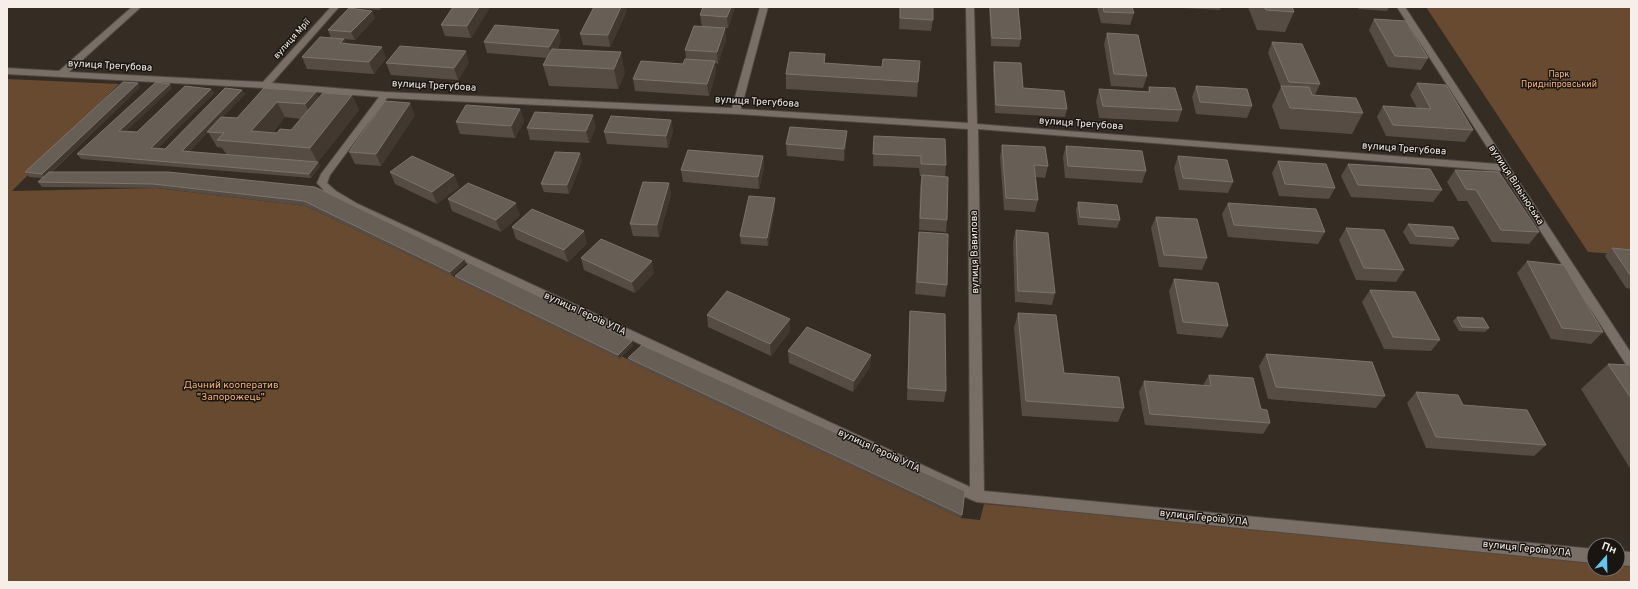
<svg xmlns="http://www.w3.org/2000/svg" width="1638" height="589" viewBox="0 0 1638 589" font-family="Overpass,sans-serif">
<rect width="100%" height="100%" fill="#352c24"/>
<g fill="#674a2f">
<path d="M1426 7H1631V255L1588 252Z"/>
<path d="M7 79 119 84 12 191 156 188 306 206 961 518 980 520 984 504 1594 557V569H1618V559L1631 560V582H7Z"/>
</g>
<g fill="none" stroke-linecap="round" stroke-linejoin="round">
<defs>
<g id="minor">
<path d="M132 7H141L69 72 263 82 331 7H339L272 83 385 92 732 108 760 7H768L741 109 968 123 966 7H974L977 124 1498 164 1397 7H1405L1631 353V368L1627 366 1502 171 978 129 984 491 1594 549V563L977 502 972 500 350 208 329 196 317 183 321 174 379 97 265 88 7 74V68L59 71ZM387 98 736 114 968 129 970 487 358 204 336 191 327 183 330 175Z"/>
<path d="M1618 551 1631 552V566L1618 565Z"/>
</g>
</defs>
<use href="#minor" stroke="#504842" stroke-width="2"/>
<use href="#minor" fill="#7a6f66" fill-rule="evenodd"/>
</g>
<g fill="#564c44" fill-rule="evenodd">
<path d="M356 7H383L380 10 356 8Z"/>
<path d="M490 7 471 38 445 36 441 25Z"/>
<path d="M735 7 728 28H725L726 39 718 64 715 63 716 73 709 96 635 91 633 79 683 64 686 59 685 50 702 27 700 15Z"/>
<path d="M900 7 933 20 931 31 899 29Z"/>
<path d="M989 7H1018L1021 39 1019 47 991 46Z"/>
<path d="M1097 7H1132L1134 13 1130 25 1101 23Z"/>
<path d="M1163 7H1221L1220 10Z"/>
<path d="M1248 7H1292L1294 12 1285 32 1257 30Z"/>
<path d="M1357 7H1389L1387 11 1359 9Z"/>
<path d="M372 11 375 18 355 40 331 38 328 30Z"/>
<path d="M627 11 610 47 583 45 580 34Z"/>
<path d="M1374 19 1428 58 1421 70 1388 67 1369 30Z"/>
<path d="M1107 33 1147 76 1143 88 1111 86 1104 44Z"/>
<path d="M344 39 346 44 386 58 374 74 307 69 302 57Z"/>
<path d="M561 41 557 49 625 73 618 89 549 86 543 65 547 58 487 53 484 42Z"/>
<path d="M1272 42 1320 84 1315 95 1363 113 1352 134 1280 129 1272 106 1281 87 1268 53Z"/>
<path d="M825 54V63L882 67 918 82 917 97 786 89V74Z"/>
<path d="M469 62 458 80 391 75 386 63Z"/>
<path d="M994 62 1023 88 1067 109 1065 117 995 113 993 70Z"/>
<path d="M138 83 140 87 52 172 315 187 464 259 466 263 452 276 306 206 156 188 42 187 38 182 43 178 29 177 25 172Z"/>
<path d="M1417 83 1473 130 1465 142 1386 136 1377 117 1383 106 1417 108 1410 95Z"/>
<path d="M1196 86 1252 106 1247 118 1196 114 1192 97Z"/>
<path d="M1149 87 1182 110 1178 122 1099 118 1096 101 1099 89 1148 92Z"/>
<path d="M172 88 126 131 137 132 211 89 214 93 158 148 165 149 242 90 245 94 222 117 237 118 264 88 316 92 319 98 352 95 359 110 318 162 320 166 311 178 81 159 77 154ZM285 117 301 119 291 130 277 133H272ZM208 132 217 147 222 148 227 155 189 152Z"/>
<path d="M520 109 524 121 515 138 460 134 456 122Z"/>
<path d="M415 115 381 166 355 164 349 152Z"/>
<path d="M671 120 673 131 668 148 607 144 604 132Z"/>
<path d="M596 127 589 143 530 140 527 128Z"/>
<path d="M874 136 946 165 945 177 947 220 946 232 919 230 920 187 922 176H920L919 168 873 166Z"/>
<path d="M846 143 844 161 787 156 786 144Z"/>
<path d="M1002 145 1048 166 1045 178 1036 177 1038 200 1035 212 1004 210 1000 157Z"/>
<path d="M1066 146 1146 171 1142 183 1065 178 1063 157Z"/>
<path d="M763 156 764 168 759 189 683 182 681 170Z"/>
<path d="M1178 156 1233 182 1228 193 1179 190 1174 168Z"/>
<path d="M582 161 569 194 544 192 541 184Z"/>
<path d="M1278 161 1335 188 1329 199 1279 196 1272 173Z"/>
<path d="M1348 164 1442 190 1433 202 1351 197 1341 176Z"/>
<path d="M1455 170 1539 232 1529 244 1492 242 1467 201H1458L1447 182Z"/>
<path d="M390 172 454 175 459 187 437 204 395 184Z"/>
<path d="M669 183 671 195 659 237 633 236 630 224Z"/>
<path d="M775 198V206L768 246 741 244 740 236Z"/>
<path d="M448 199 520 215 501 232 452 211Z"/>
<path d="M1078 202 1120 220 1117 228 1078 225 1076 210Z"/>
<path d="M1228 203 1325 232 1318 244 1228 237 1222 214Z"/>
<path d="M1156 217 1207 258 1202 270 1159 267 1151 228Z"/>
<path d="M1408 224 1459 239 1453 247 1410 244 1403 232Z"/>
<path d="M512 227 587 243 568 262 516 239Z"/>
<path d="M1346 228 1404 270 1396 282 1356 280 1339 240Z"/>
<path d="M1016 230 1055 293 1052 305 1015 302 1013 242Z"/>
<path d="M919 232 947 285 945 297 915 294 918 243Z"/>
<path d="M1612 248 1631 250V289L1626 288 1605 256Z"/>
<path d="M581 258 654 273 635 293 584 270Z"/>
<path d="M1527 261 1603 332 1591 344 1551 339 1517 273Z"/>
<path d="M455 276 633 345 619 359 457 280Z"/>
<path d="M1174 279 1228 326 1222 338 1177 334 1169 291Z"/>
<path d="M1370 290 1440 340 1431 351 1384 349 1362 302Z"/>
<path d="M910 311 946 391 944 402 907 400 909 323Z"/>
<path d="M1018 313 1064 373 1124 408 1118 422 1022 416 1014 328Z"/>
<path d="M707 315 790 331 771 356 708 327Z"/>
<path d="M1457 317 1489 328 1485 332 1459 331 1453 321Z"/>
<path d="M788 351 871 355 870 367 853 392 789 363Z"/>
<path d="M1266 354 1385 396 1376 408 1268 399 1259 366Z"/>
<path d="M628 358 962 515 961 518 629 362Z"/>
<path d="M1608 364 1631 365V470L1581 389Z"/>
<path d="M1209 375 1270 423 1263 434 1145 425 1139 392 1144 381 1203 385Z"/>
<path d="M1416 392 1463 405 1546 445 1534 456 1426 448 1407 403Z"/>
</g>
<g fill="#423830">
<path d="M379 7H383L380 10Z"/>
<path d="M479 7H490L471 38 467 26Z"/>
<path d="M621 7H626L627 11 610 47 608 35Z"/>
<path d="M731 7H735L728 28 727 17Z"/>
<path d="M372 11 375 18 355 40 351 32Z"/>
<path d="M725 28 726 39 718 64 717 52Z"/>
<path d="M559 30 561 41 552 58 549 47Z"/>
<path d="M344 39 349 50 340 43Z"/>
<path d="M382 47 386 58 374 74 369 62Z"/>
<path d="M466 51 469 62 458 80 454 68Z"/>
<path d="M621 52 625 73 618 89 614 69Z"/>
<path d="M715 61 716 73 709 96 707 84Z"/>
<path d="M138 83 140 87 45 178 42 174Z"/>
<path d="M170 84 172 88 122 135 119 131Z"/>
<path d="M211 89 214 93 154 152 151 148Z"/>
<path d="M242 90 245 94 185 156 182 151Z"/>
<path d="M316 92 323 107 313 120 305 104Z"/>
<path d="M352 95 359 110 318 162 320 166 311 178 309 174 318 163 310 148Z"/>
<path d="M277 102 285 117 262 144 251 131Z"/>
<path d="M410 103 415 115 381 166 376 154Z"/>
<path d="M520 109 524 121 515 138 511 126Z"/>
<path d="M593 115 596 127 589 143 586 131Z"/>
<path d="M671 120 673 131 668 148 666 136Z"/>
<path d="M847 131 846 143 844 161V149Z"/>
<path d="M580 153 582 161 569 194 567 185Z"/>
<path d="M763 156 764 168 759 189 758 177Z"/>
<path d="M454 175 459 187 437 204 432 192Z"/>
<path d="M669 183 671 195 659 237 657 225Z"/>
<path d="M775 198V206L768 246 767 238Z"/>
<path d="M516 203 520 215 501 232 496 220Z"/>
<path d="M584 231 587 243 568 262 564 250Z"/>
<path d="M464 259 466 263 452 276 450 272Z"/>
<path d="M652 261 654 273 635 293 632 282Z"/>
<path d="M790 319V331L771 356 770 344Z"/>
<path d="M632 341 633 345 619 359 618 355Z"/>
<path d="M871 355 870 367 853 392 854 381Z"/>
</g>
<g fill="#675e56" stroke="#7d746d">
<path d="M453 7H479L467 26 441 25Z"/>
<path d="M594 7H621L608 35 580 34Z"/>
<path d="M703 7H731L727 17 700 15Z"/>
<path d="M900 7H933V20L900 18Z"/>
<path d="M990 7H1018L1021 39 992 38Z"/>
<path d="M1103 7H1132L1134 13 1104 12Z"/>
<path d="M1264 7H1292L1294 12 1266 10Z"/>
<path d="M349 8 372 11 351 32 328 30Z"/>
<path d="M1374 19 1406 21 1428 58 1395 56Z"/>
<path d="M495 25 559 30 549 47 484 42Z"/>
<path d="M694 26 725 28 717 52 685 50Z"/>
<path d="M1107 33 1138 35 1147 76 1114 74Z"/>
<path d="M320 37 344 39 340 43 382 47 369 62 302 57Z"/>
<path d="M1272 42 1302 44 1320 84 1289 82Z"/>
<path d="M400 46 466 51 454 68 386 63Z"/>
<path d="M552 49 621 52 614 69 543 65Z"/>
<path d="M790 52 825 54 824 63 882 67 883 59 920 61 918 82 786 74Z"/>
<path d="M685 59 715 61 707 84 633 79 641 61 683 64Z"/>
<path d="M994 62 1021 63 1023 88 1064 91 1067 109 996 105Z"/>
<path d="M123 82 138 83 42 174 25 172Z"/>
<path d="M156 82 170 84 119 131 137 132 185 86 211 89 151 148 165 149 225 88 242 90 182 151 318 162 309 174 77 154Z"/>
<path d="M1417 83 1446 85 1473 130 1393 125 1383 106 1431 109Z"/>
<path d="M1196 86 1247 89 1252 106 1200 102Z"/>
<path d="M1281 86 1309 87 1312 95 1356 98 1363 113 1290 108Z"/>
<path d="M1149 87 1175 88 1182 110 1103 106 1099 89 1150 92Z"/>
<path d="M264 88 316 92 305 104 277 102 251 131 277 133 280 129 291 130 323 93 352 95 310 148 217 140 224 133 207 132 221 117 237 118Z"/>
<path d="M385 101 410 103 376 154 349 152Z"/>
<path d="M466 105 520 109 511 126 456 122Z"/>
<path d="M535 112 593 115 586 131 527 128Z"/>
<path d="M611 116 671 120 666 136 604 132Z"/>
<path d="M790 127 847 131 844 149 786 144Z"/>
<path d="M874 136 945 139 946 165 921 164V156L873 154Z"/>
<path d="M1002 145 1045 147 1048 166 1034 165 1038 200 1006 198Z"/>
<path d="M1066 146 1142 151 1146 171 1068 166Z"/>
<path d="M688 150 763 156 758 177 681 170Z"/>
<path d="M555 152 580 153 567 185 541 184Z"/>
<path d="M412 156 454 175 432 192 390 172Z"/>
<path d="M1178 156 1227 160 1233 182 1183 178Z"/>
<path d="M1278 161 1326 164 1335 188 1285 184Z"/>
<path d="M1348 164 1430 169 1442 190 1358 185Z"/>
<path d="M1455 170 1499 172 1539 232 1501 230 1476 190 1466 189Z"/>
<path d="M49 172H168L315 187 464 259 450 272 304 201 153 184 38 182Z"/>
<path d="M922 175 948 177 947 220 920 218Z"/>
<path d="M643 182 669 183 657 225 630 224Z"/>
<path d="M468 183 516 203 496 220 448 199Z"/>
<path d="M749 196 775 198 767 238 740 236Z"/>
<path d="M1078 202 1117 205 1120 220 1080 217Z"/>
<path d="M1228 203 1316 209 1325 232 1234 225Z"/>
<path d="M532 209 584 231 564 250 512 227Z"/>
<path d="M1156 217 1197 219 1207 258 1164 255Z"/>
<path d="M1408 224 1453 227 1459 239 1416 236Z"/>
<path d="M1346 228 1384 230 1404 270 1364 268Z"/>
<path d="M1016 230 1048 233 1055 293 1018 291Z"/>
<path d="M919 232 948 234 947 285 917 282Z"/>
<path d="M601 239 652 261 632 282 581 258Z"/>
<path d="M1612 248 1631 250V276Z"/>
<path d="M1527 261 1564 265 1603 332 1562 328Z"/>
<path d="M470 263 632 341 618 355 455 276Z"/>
<path d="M1174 279 1218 283 1228 326 1183 322Z"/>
<path d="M1370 290 1415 292 1440 340 1393 337Z"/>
<path d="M727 291 790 319 770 344 707 315Z"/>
<path d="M910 311 945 314 946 391 908 388Z"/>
<path d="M1018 313 1056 315 1064 373 1119 377 1124 408 1026 401Z"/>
<path d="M1457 317 1483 318 1489 328 1462 327Z"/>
<path d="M807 327 871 355 854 381 788 351Z"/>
<path d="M642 345 965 491 962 515 628 358Z"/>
<path d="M1266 354 1372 362 1385 396 1276 387Z"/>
<path d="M1608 364 1631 365V398Z"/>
<path d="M1209 375 1253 378 1261 409 1267 410 1270 423 1150 414 1144 381 1211 386Z"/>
<path d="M1416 392 1458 395 1463 405 1527 410 1546 445 1436 437Z"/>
</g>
<g text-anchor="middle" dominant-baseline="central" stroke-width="3" stroke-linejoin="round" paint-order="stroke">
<g font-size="9" fill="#f5eee9" stroke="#191511">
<text transform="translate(292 39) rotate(-48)">вулиця Мрії</text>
</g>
<g font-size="9" fill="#fab371" stroke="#191511">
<text x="1559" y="74">Парк<tspan x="1559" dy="10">Придніпровський</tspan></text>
</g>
<g font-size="10" fill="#f5eee9" stroke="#191511">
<text transform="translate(110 66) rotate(3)">вулиця Трегубова</text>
<text transform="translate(434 86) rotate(3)">вулиця Трегубова</text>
<text transform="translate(757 102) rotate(3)">вулиця Трегубова</text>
<text transform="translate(1081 124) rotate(4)">вулиця Трегубова</text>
<text transform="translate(1404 149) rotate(4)">вулиця Трегубова</text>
<text transform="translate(1516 185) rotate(57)">вулиця Вільнюська</text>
<text transform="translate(975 252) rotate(-91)">вулиця Вавилова</text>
<text transform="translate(585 314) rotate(25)">вулиця Героїв УПА</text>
<text transform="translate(879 451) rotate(25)">вулиця Героїв УПА</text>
<text transform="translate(1204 518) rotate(6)">вулиця Героїв УПА</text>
<text transform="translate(1527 549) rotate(6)">вулиця Героїв УПА</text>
</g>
<g font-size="10" fill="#fab371" stroke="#191511">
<text x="231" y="385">Дачний кооператив<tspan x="231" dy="12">"Запорожець"</tspan></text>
</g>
</g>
<rect width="1638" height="589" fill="none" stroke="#f5eee9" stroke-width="16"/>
<g transform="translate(1606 557) rotate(20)"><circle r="19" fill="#191511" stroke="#716c67"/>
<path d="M0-3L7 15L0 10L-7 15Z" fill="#66c4ef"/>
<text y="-6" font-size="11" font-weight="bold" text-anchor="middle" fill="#f5eee9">Пн</text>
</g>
</svg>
